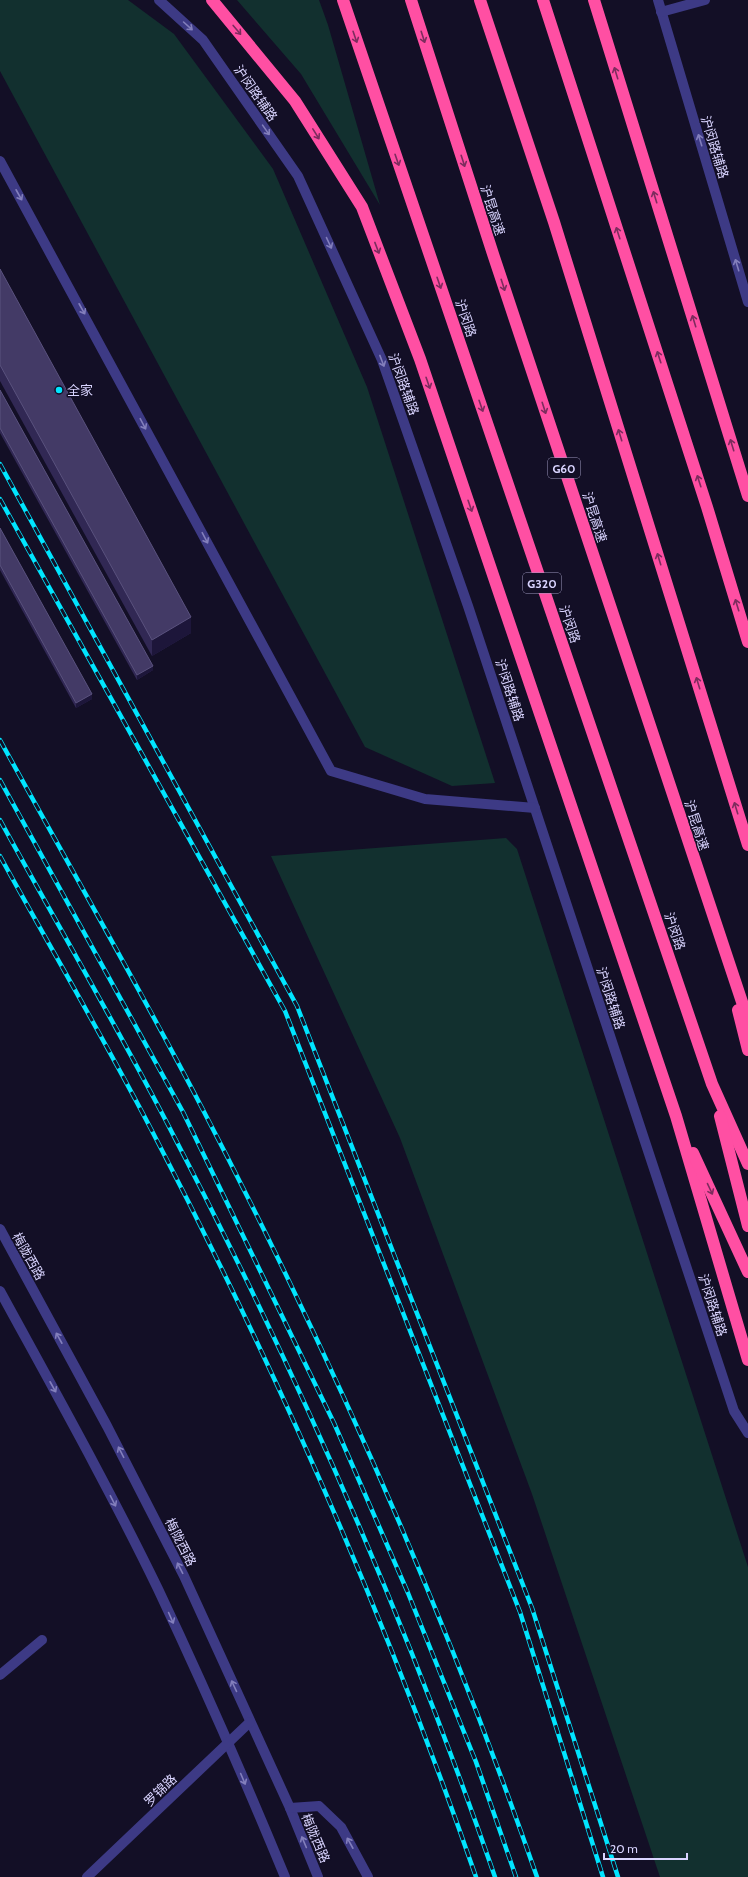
<svg xmlns="http://www.w3.org/2000/svg" width="748" height="1877" viewBox="0 0 748 1877" font-family="Cabin,'Noto Sans SC',sans-serif">
<rect width="100%" height="100%" fill="#130f26"/>
<g fill="#12302f">
<path d="M0 0H128L174 34 273 169 367 387 495 783 452 786 365 747 0 71Z"/>
<path d="M237 0H319L328 25 380 205 301 74Z"/>
<path d="M506 838 517 849 748 1567V1877H660L532 1494 400 1138 271 856Z"/>
</g>
<g fill="none" stroke-linecap="round" stroke-linejoin="round">
<g stroke="#3d3a85" stroke-width="10">
<path d="M159 0 203 40 298 176 382 360 468 606 734 1411 748 1433"/>
<path d="M658 0 748 302"/>
<path d="M661 12 705 0"/>
<path d="M0 161 331 771 425 799 535 808"/>
<path d="M0 1229 107 1426 184 1576 290 1808 318 1877"/>
<path d="M0 1291C54 1390 109 1488 158 1589 203 1684 245 1780 285 1877"/>
<path d="M0 1675 42 1640"/>
<path d="M290 1808 319 1806 341 1827 368 1877"/>
<path d="M87 1877 250 1722"/>
</g>
<g stroke="#ff4fa3" stroke-width="12">
<path d="M212 0 295 101 362 207 420 359 676 1116 748 1360"/>
<path d="M343 0 712 1084 748 1164"/>
<path d="M411 0 494 257 748 1020"/>
<path d="M480 0 554 222 748 845"/>
<path d="M543 0 707 507 748 642"/>
<path d="M594 0 748 496"/>
<path d="M738 1010 748 1050"/>
<path d="M720 1116 748 1226"/>
<path d="M693 1153 748 1272"/>
</g>
<defs>
<g id="rail">
<path d="M0 464 297 1006 532 1608 618 1877"/>
<path d="M0 499 285 1011 520 1612 603 1877"/>
<path d="M0 740C67 862 137 983 201 1106 331 1355 445 1612 537 1877"/>
<path d="M0 780 183 1112 334 1423 408 1593 476 1762 516 1877"/>
<path d="M0 820C55 920 112 1018 165 1119 293 1363 405 1616 495 1877"/>
<path d="M0 856C50 947 103 1037 151 1129 277 1370 387 1620 476 1877"/>
</g>
</defs>
<use href="#rail" stroke="#00e5ff" stroke-width="4.5"/>
<use href="#rail" stroke="#130f26" stroke-width="3" stroke-dasharray="9" stroke-linecap="butt"/>
</g>
<g fill="#312854">
<path d="M0 269 191 633 152 656 0 381Z"/>
<path d="M0 390 153 670 137 680 0 433Z"/>
<path d="M0 528 92 699 76 708 0 570Z"/>
</g>
<g fill="#1d163a">
<path d="M191 617V633L152 656V640Z"/>
<path d="M153 666V670L137 680V675Z"/>
<path d="M92 694V699L76 708V703Z"/>
</g>
<g fill="#433a66" stroke="#5a527e">
<path d="M0 269 191 617 152 640 0 365Z"/>
<path d="M0 390 153 666 137 675 0 428Z"/>
<path d="M0 528 92 694 76 703 0 565Z"/>
</g>
<defs><path id="oneway-shaft" d="M-6 0H5M1.5-3L5.5 0L1.5 3" fill="none" stroke-width="1.6" stroke-linecap="round" stroke-linejoin="round"/></defs>
<g stroke="#837fbc">
<use href="#oneway-shaft" transform="translate(188 26) rotate(42)"/>
<use href="#oneway-shaft" transform="translate(266 130) rotate(55)"/>
<use href="#oneway-shaft" transform="translate(700 140) rotate(-107)"/>
<use href="#oneway-shaft" transform="translate(19 195) rotate(61)"/>
<use href="#oneway-shaft" transform="translate(329 243) rotate(65)"/>
<use href="#oneway-shaft" transform="translate(737 265) rotate(-107)"/>
<use href="#oneway-shaft" transform="translate(82 309) rotate(61)"/>
<use href="#oneway-shaft" transform="translate(382 361) rotate(69)"/>
<use href="#oneway-shaft" transform="translate(143 424) rotate(62)"/>
<use href="#oneway-shaft" transform="translate(205 538) rotate(62)"/>
<use href="#oneway-shaft" transform="translate(59 1338) rotate(-119)"/>
<use href="#oneway-shaft" transform="translate(53 1387) rotate(61)"/>
<use href="#oneway-shaft" transform="translate(121 1452) rotate(-117)"/>
<use href="#oneway-shaft" transform="translate(113 1501) rotate(63)"/>
<use href="#oneway-shaft" transform="translate(180 1568) rotate(-117)"/>
<use href="#oneway-shaft" transform="translate(171 1618) rotate(66)"/>
<use href="#oneway-shaft" transform="translate(234 1686) rotate(-115)"/>
<use href="#oneway-shaft" transform="translate(243 1779) rotate(67)"/>
<use href="#oneway-shaft" transform="translate(304 1842) rotate(-113)"/>
<use href="#oneway-shaft" transform="translate(350 1843) rotate(-119)"/>
</g>
<g stroke="#7d2c5e">
<use href="#oneway-shaft" transform="translate(237 30) rotate(50)"/>
<use href="#oneway-shaft" transform="translate(355 37) rotate(71)"/>
<use href="#oneway-shaft" transform="translate(423 37) rotate(72)"/>
<use href="#oneway-shaft" transform="translate(616 73) rotate(-107)"/>
<use href="#oneway-shaft" transform="translate(316 134) rotate(58)"/>
<use href="#oneway-shaft" transform="translate(397 160) rotate(71)"/>
<use href="#oneway-shaft" transform="translate(463 161) rotate(72)"/>
<use href="#oneway-shaft" transform="translate(655 197) rotate(-107)"/>
<use href="#oneway-shaft" transform="translate(618 233) rotate(-108)"/>
<use href="#oneway-shaft" transform="translate(377 248) rotate(69)"/>
<use href="#oneway-shaft" transform="translate(439 283) rotate(71)"/>
<use href="#oneway-shaft" transform="translate(503 285) rotate(72)"/>
<use href="#oneway-shaft" transform="translate(694 321) rotate(-107)"/>
<use href="#oneway-shaft" transform="translate(659 357) rotate(-108)"/>
<use href="#oneway-shaft" transform="translate(428 383) rotate(71)"/>
<use href="#oneway-shaft" transform="translate(481 406) rotate(71)"/>
<use href="#oneway-shaft" transform="translate(544 408) rotate(72)"/>
<use href="#oneway-shaft" transform="translate(620 435) rotate(-107)"/>
<use href="#oneway-shaft" transform="translate(732 445) rotate(-107)"/>
<use href="#oneway-shaft" transform="translate(699 481) rotate(-108)"/>
<use href="#oneway-shaft" transform="translate(470 506) rotate(71)"/>
<use href="#oneway-shaft" transform="translate(659 559) rotate(-107)"/>
<use href="#oneway-shaft" transform="translate(737 605) rotate(-107)"/>
<use href="#oneway-shaft" transform="translate(698 683) rotate(-107)"/>
<use href="#oneway-shaft" transform="translate(736 808) rotate(-107)"/>
<use href="#oneway-shaft" transform="translate(710 1189) rotate(65)"/>
</g>
<circle fill="#00e5ff" stroke="#130f26" stroke-width="1.5" cx="59" cy="390" r="4"/>
<g text-anchor="middle" dominant-baseline="central" stroke-width="3" stroke-linejoin="round" paint-order="stroke">
<g fill="#130f26" stroke="#9e99be" stroke-width="1">
<rect x="548" y="458" width="32" height="20" rx="3"/>
<rect x="523" y="573" width="38" height="20" rx="3"/>
</g>
<g font-size="12" font-weight="bold" fill="#d9d4ff">
<text x="564" y="468">G60</text>
<text x="542" y="583">G320</text>
</g>
<g font-size="13" fill="#d9d4ff" stroke="#130f26">
<text transform="translate(256 93) rotate(55)">沪闵路辅路</text>
<text transform="translate(715 147) rotate(73)">沪闵路辅路</text>
<text transform="translate(493 210) rotate(72)">沪昆高速</text>
<text transform="translate(466 318) rotate(71)">沪闵路</text>
<text transform="translate(404 384) rotate(70)">沪闵路辅路</text>
<text transform="translate(595 517) rotate(72)">沪昆高速</text>
<text transform="translate(570 624) rotate(71)">沪闵路</text>
<text transform="translate(510 690) rotate(72)">沪闵路辅路</text>
<text transform="translate(697 825) rotate(72)">沪昆高速</text>
<text transform="translate(675 931) rotate(71)">沪闵路</text>
<text transform="translate(611 998) rotate(72)">沪闵路辅路</text>
<text transform="translate(29 1256) rotate(61)">梅陇西路</text>
<text transform="translate(713 1305) rotate(72)">沪闵路辅路</text>
<text transform="translate(181 1542) rotate(63)">梅陇西路</text>
<text transform="translate(160 1790) rotate(-44)">罗锦路</text>
<text transform="translate(316 1838) rotate(67)">梅陇西路</text>
</g>
<g font-size="13" fill="#d9d4ff" stroke="#130f26" text-anchor="start">
<text x="67" y="390">全家</text>
</g>
</g>
<path d="M604 1853v6h83v-6" fill="none" stroke="#d9d4ff" stroke-width="2"/>
<text x="610" y="1853" font-size="12" fill="#d9d4ff" stroke="#130f26" stroke-width="3" paint-order="stroke">20 m</text>
</svg>
